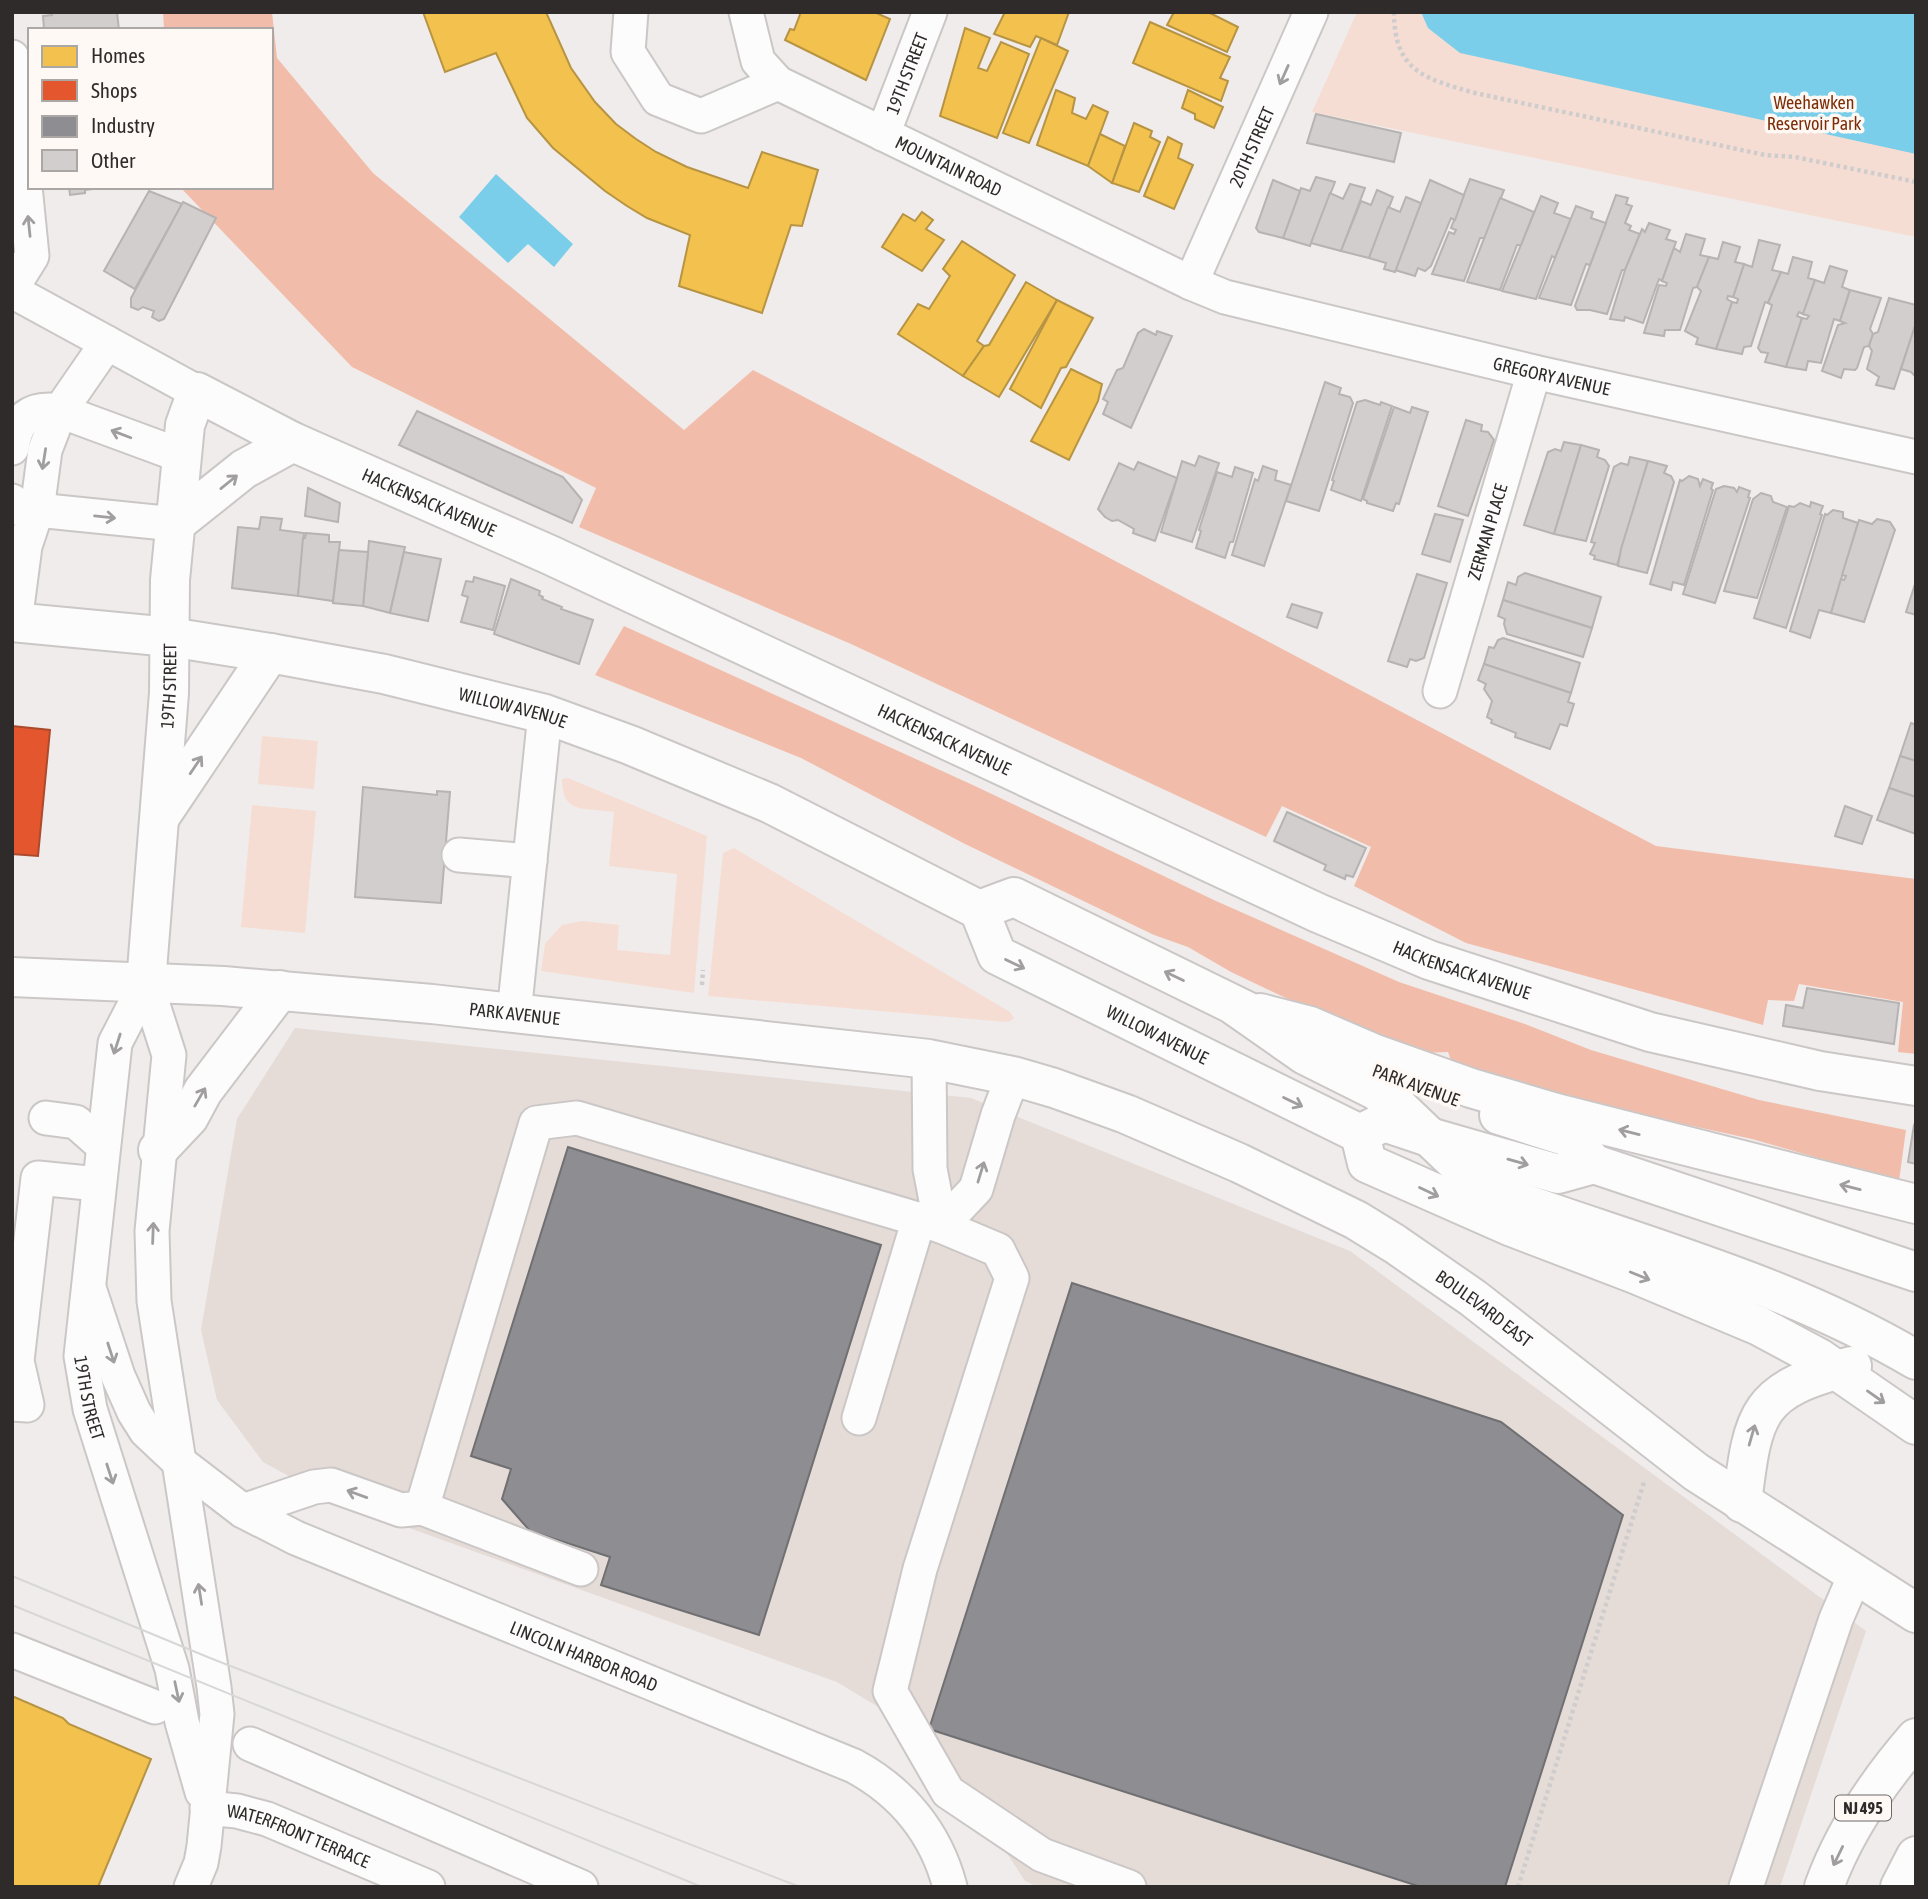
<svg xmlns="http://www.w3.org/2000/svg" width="1928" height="1899" viewBox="0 0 1928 1899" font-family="'Asap Condensed',sans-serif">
<rect width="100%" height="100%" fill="#f0eceb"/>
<path fill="#e5dbd7" d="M295 1028 971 1098 1350 1251 1866 1631 1780 1887H1038L1025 1881 956 1776 918 1731 837 1682 334 1501 263 1462 217 1400 201 1330 237 1119Z"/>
<g fill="#f6ddd3">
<path d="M1357 12H1916V237L1312 112Z"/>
<path d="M262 736 318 741 314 789 258 784Z"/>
<path d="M568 778 707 836 694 993 541 971 545 944 562 925 582 921 619 925 617 950 670 955 677 874 609 866 614 812C586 807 562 816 562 779Z"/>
<path d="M252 805 316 811 305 933 241 927Z"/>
<path d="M734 848 1010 1012 1014 1018 1011 1021 1006 1022 708 996 723 853Z"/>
</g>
<g fill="#f1bdaa">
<path d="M163 12H272L277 58 373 173 684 430 753 370 1656 846 1916 879V1054L1898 1052 1903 1002 1799 984 1794 1001 1768 1000 1763 1025 1466 943 1354 886 1371 847 1282 806 1266 837 851 644 579 527 596 488 352 367 180 187H271V30H164Z"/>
<path d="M624 626 975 786 1216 901 1399 982 1525 1024 1591 1050 1759 1100 1906 1130 1899 1181 1752 1139 1633 1113 1454 1069 1448 1052 1421 1053 1370 1038 1231 972 1188 947 1154 935 965 844 801 758 595 675Z"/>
</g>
<g fill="#7acee9">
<path d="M1421 12H1916V154L1460 53 1428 28Z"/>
<path d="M496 174 573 244 554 267 528 244 508 263 459 217Z"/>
</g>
<g fill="#f2c14e" stroke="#b79443" stroke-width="2">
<path d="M423 12H546L571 68 595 102 616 124 636 139 656 152 687 167 748 188 762 152 818 170 802 226 791 225 762 313 679 286 690 235 647 218 627 206 605 191 553 148 527 118 496 53 445 72Z"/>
<path d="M801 12H874L890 19 866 80 785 40 790 29 794 30Z"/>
<path d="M1001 12H1069L1057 45 1036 36 1030 47 994 34 1004 14Z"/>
<path d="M1174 12H1208L1238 27 1227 52 1167 25Z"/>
<path d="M1150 22 1230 57 1220 78 1228 81 1221 101 1133 63Z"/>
<path d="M965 28 990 38 978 68 987 71 1001 42 1029 54 997 138 940 116Z"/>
<path d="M1041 38 1068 51 1029 143 1003 133Z"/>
<path d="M1056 90 1075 98 1072 113 1086 119 1093 105 1108 112 1088 166 1037 145Z"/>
<path d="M1188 90 1223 107 1214 128 1195 119V114L1182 108Z"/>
<path d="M1134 123 1152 131 1150 137 1160 142 1139 192 1112 183Z"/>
<path d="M1100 134 1125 146 1112 183 1088 166Z"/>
<path d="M1168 137 1182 144 1178 158 1193 165 1174 209 1144 196Z"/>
<path d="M922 212 933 220 926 229 944 240 922 271 882 247 903 214 915 221Z"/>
<path d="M962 241 1015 275 977 341 984 346 963 376 898 334 918 304 929 309 950 276 943 269Z"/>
<path d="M1026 282 1057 300 999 397 963 376 984 346 989 345Z"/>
<path d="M1057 300 1093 318 1066 367 1061 368 1041 408 1010 389Z"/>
<path d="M1071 369 1102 384 1098 401 1069 460 1031 441Z"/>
<path d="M12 1696 63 1718 69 1724 151 1759 98 1887H12Z"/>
</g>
<path fill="#e4572e" stroke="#ad4a2d" stroke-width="2" d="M12 726 50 730 38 856 12 854Z"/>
<g fill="#8d8d92" stroke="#707073" stroke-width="2">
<path d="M568 1147 881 1245 759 1635 601 1585 610 1557 530 1531 502 1499 511 1469 471 1456Z"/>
<path d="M1072 1283 1501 1422 1623 1515 1505 1887H1421L929 1729Z"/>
</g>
<g fill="#d2cecd" stroke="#b6b3b2" stroke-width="2">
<path d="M52 12H117L119 30 44 29 43 16 52 15Z"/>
<path d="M1316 114 1401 133 1394 162 1307 143Z"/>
<path d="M1316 177 1335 182 1310 246 1283 238 1301 188 1310 191Z"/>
<path d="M1470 179 1504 190 1485 238H1480L1464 281 1432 274 1449 232 1454 234 1456 230 1451 228Z"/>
<path d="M1273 180 1300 191 1283 238 1259 232 1256 228Z"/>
<path d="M1430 180 1464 195 1455 220 1451 218 1431 266 1425 271 1418 268 1415 276 1395 270Z"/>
<path d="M1350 184 1365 188 1341 251 1311 243 1330 193 1343 199Z"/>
<path d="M69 187H109L85 190V193L70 195Z"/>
<path d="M1377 190 1393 197 1369 258 1341 251 1361 201 1371 205Z"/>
<path d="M149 191 182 204 135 289 104 271Z"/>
<path d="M1616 195 1628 198 1626 204 1632 206 1625 223 1631 226 1629 230 1640 234 1625 270H1622L1607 314 1590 310H1577L1575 306Z"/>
<path d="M1541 196 1558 203 1554 213 1571 219 1555 258 1552 256 1536 299 1502 291Z"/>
<path d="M1406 197 1421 203 1395 272 1384 269 1386 263 1369 258 1388 207 1400 212Z"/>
<path d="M1500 198 1534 212 1521 245H1517L1500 290 1467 282Z"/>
<path d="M183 202 216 218 164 319 159 321 152 317 154 311 143 307 138 310 131 307V298Z"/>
<path d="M1576 206 1593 212 1591 218 1606 223 1590 265 1586 264 1571 305 1539 298Z"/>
<path d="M1649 223 1670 230 1666 239 1676 242 1662 281 1659 279 1643 323 1625 317 1624 321 1610 319 1625 270 1642 229 1645 232Z"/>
<path d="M1686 234 1705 239 1700 255 1709 257 1697 287 1693 288 1680 330H1665L1664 336 1644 333 1659 285 1666 286 1667 283 1662 281 1674 248 1680 252Z"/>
<path d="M1759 240 1780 245 1772 270 1781 272 1768 303 1765 302 1751 346 1744 347 1742 354 1716 349 1732 302 1737 303 1738 299 1733 297 1744 264 1752 267Z"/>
<path d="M1723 242 1740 247 1735 262 1744 264 1733 297 1728 296 1727 299 1732 302 1716 349 1696 344 1698 338 1685 331 1701 291 1697 287 1709 257 1718 259Z"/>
<path d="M1793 257 1812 262 1808 278 1815 280 1803 314 1799 312 1797 316 1802 318 1786 367 1765 362 1768 353 1761 352 1758 348 1772 305 1768 303 1781 272 1788 274Z"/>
<path d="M1830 266 1847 271 1842 287 1850 290 1840 321 1834 319 1821 363 1808 361 1806 370 1786 367 1802 318 1807 319 1809 316 1803 314 1815 280 1824 283Z"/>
<path d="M1850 290 1881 298 1870 329 1873 334 1869 346 1864 347 1857 368 1855 370 1844 369 1841 378 1822 371 1838 325 1845 323 1840 321Z"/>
<path d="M1889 298 1916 305V323L1894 389 1876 385 1879 377 1867 369 1872 351 1869 346 1873 334 1878 332Z"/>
<path d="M1916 323V377L1911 372 1901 369Z"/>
<path d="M1144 329 1156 335 1157 331 1172 336 1131 428 1103 414 1108 402 1103 399 1117 370 1123 368 1138 333Z"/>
<path d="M1325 382 1341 388 1339 394 1350 397 1353 403 1319 511 1286 501Z"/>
<path d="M1365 400 1380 405 1381 402 1392 406 1361 501 1331 490 1334 481 1332 480 1357 402Z"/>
<path d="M1394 407 1410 413 1412 407 1428 412 1399 504 1396 503 1393 511 1367 503V501L1363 499Z"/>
<path d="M417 411 563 477 582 500 572 523 399 445Z"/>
<path d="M1466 420 1482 425 1481 431 1488 432 1494 440 1468 516 1438 506Z"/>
<path d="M1564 442 1581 445 1554 534 1524 525 1548 452 1555 449 1561 451Z"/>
<path d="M1581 445 1599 450 1597 457 1605 460 1609 466 1586 541 1554 534Z"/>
<path d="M1199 456 1219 463 1192 542 1161 532 1182 461 1195 466Z"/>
<path d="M1630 457 1648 461 1617 565 1594 559 1595 556 1590 554 1595 543 1591 542 1614 467 1621 463 1628 465Z"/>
<path d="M1648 461 1667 466 1664 473 1671 476 1674 482 1647 573 1618 566 1621 549Z"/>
<path d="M1138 462 1177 478 1155 541 1133 533 1134 529 1118 520 1112 521 1105 517 1098 509 1119 463 1134 470Z"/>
<path d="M1263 466 1277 471 1275 480 1291 485 1264 566 1232 555 1255 479 1258 481Z"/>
<path d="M1235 467 1253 473 1233 542H1230L1225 558 1196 548 1201 531 1199 530 1217 472 1232 477Z"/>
<path d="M1689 476 1698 479 1700 486 1703 479 1713 483 1711 489 1713 490 1684 585 1673 582 1671 590 1650 584 1680 480 1682 481Z"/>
<path d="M1724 486 1734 488 1737 492 1739 487 1750 491 1748 497 1750 498 1715 603 1683 594 1716 489Z"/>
<path d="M308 488 340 503 338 522 305 516Z"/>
<path d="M1761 493 1771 496 1773 502 1787 507 1757 598 1724 591 1753 499Z"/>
<path d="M1811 502 1823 506 1820 514 1822 515 1786 628 1754 618 1789 506 1794 507 1800 503 1810 507Z"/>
<path d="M1833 510 1843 512V518L1858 523 1831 613 1819 610 1810 638 1790 631 1825 514 1827 515Z"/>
<path d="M1435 514 1463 520 1450 562 1422 554Z"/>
<path d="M261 517 282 519 280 530 304 533 298 596 232 588 238 527 259 529Z"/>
<path d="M1877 519 1890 522 1895 530 1864 622 1831 613 1841 579 1844 580 1846 576 1842 575 1859 520 1872 524Z"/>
<path d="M306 533 329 535V542H340L333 601 298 596 303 538H305Z"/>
<path d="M369 541 405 547 390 613 363 606Z"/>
<path d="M339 550 368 552 363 606 333 603Z"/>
<path d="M404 552 441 559 428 621 390 613Z"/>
<path d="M1525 573 1601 597 1592 628 1503 600 1508 582 1516 585 1518 577Z"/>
<path d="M1417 574 1447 583 1424 658 1416 661 1410 659 1407 667 1388 661Z"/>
<path d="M474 577 505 586 493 630 461 622 468 597 462 595 466 581 473 582Z"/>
<path d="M511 579 540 591 539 595 543 597 542 599 562 607 561 609 593 620 579 664 494 634Z"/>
<path d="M1915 584H1916V615L1906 612Z"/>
<path d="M1503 600 1592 628 1583 657 1507 634 1504 624 1505 619 1498 616Z"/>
<path d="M1292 604 1322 613 1317 628 1287 617Z"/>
<path d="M1503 638 1580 663 1571 693 1484 664 1489 647 1494 648 1498 640Z"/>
<path d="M1484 664 1571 693 1568 702 1574 704 1567 726 1560 724 1550 749 1515 737 1516 733 1491 723 1492 720 1487 717 1492 701 1484 689 1486 684 1478 680Z"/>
<path d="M1911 723 1916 725V761L1900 756Z"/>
<path d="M1900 756 1916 761V797L1889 788Z"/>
<path d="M363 787 437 795V791L450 792 441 903 355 897Z"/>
<path d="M1889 788 1916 797V834L1877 820Z"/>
<path d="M1845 806 1872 816 1862 844 1835 836Z"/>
<path d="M1287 812 1366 848 1353 877 1346 875 1345 879 1324 870 1326 865 1274 841Z"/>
<path d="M1807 988 1899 1003 1894 1044 1783 1026 1786 1005 1803 1008Z"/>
<path d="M1914 1125 1916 1126V1164L1908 1162Z"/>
</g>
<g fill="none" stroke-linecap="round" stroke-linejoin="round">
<defs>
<g id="minor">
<path d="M631 12 628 52 658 99 701 116 778 83"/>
<path id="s1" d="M746 12 758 61 778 83 1191 283 1225 297 1534 372 1916 457"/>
<path d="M12 57 32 256 12 288"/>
<path id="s2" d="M883 134 930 12"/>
<path id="s3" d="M1191 283 1311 12"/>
<path d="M12 291 197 392"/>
<path d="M12 448C16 419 30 406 60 411L182 456"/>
<path d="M12 501 17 508 175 524"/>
<path d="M15 622 25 546 37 510 45 450 60 411 107 343"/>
<path id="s4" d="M1440 691 1534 372"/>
<path d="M459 855 530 861"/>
<path d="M146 983 169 1055 152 1231 154 1301 214 1687 217 1714 204 1846 201 1863 191 1887"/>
<path id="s5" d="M146 983 115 1043 81 1356 90 1409 172 1669 182 1722 202 1792"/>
<path d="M514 1014 545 714"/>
<path d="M929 1059 930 1169 941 1226"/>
<path d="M46 1118 76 1122 102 1145"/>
<path d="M941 1226 976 1189 998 1115 1013 1076"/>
<path id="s6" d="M89 1288 118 1376 134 1412 146 1431 179 1462 243 1511 296 1538 854 1766C902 1792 936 1833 950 1887"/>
<path d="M12 1404 27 1405 17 1361 38 1178 98 1184"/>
<path d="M859 1418 919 1219"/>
<path d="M243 1511 314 1487 331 1485 401 1510 422 1508"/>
<path d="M581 1569 422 1508 536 1123 577 1118 941 1226 998 1250 1012 1278 920 1569 890 1691 948 1792 1042 1855 1129 1887"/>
<path d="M12 1650 155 1707"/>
<path d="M250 1744 581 1887"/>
<path id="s7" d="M207 1808 237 1811 267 1819 428 1887"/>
<path d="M1746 1887 1836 1619 1855 1575"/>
</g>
<g id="major">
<path d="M175 524 244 469 293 442"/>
<path id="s8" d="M12 622 170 637 270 653 384 674 545 714 630 745 769 803 979 910 997 955 1360 1134 1384 1122 1429 1137 1558 1174 1594 1164"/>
<path d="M160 817 270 653"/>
<path d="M979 910 1014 897 1265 1020"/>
<path id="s9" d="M12 977 223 986 432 1004 929 1059 1013 1076 1054 1088 1126 1114 1239 1163 1356 1220 1395 1244 1473 1298 1696 1472 1916 1613"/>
<path id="s10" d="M146 983 169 693 170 580 185 425 197 392 293 442 550 555 1318 913 1429 960 1650 1032 1820 1071 1916 1086"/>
<path d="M1499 1115 1571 1138 1594 1164 1916 1272"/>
<path d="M158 1150 189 1117 203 1091 280 990"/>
</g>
<g id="highway">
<path d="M1235 1006 1305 1055 1375 1090 1397 1106 1464 1170 1495 1191 1520 1202C1654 1249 1793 1287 1916 1360"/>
<path d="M1260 1013 1310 1026 1375 1054 1471 1088 1556 1113 1916 1204"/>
<path d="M1360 1134 1367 1163 1512 1227 1635 1274 1759 1326 1819 1358 1916 1425"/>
<path d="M1742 1503C1753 1412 1757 1389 1852 1366"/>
<path d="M1824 1887C1844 1831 1878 1782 1916 1738"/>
<path d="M1900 1887 1916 1856"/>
</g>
</defs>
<use href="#minor" stroke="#cac7c6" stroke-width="37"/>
<use href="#major" stroke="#cac7c6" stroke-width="42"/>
<use href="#highway" stroke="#cac7c6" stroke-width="42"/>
<g stroke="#cecccc" stroke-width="4.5" stroke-dasharray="3.5 3.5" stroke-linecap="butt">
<path d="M1394 12C1394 72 1426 79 1475 93L1765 155 1795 157 1916 182"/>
<path d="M702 985 703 970"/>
<path d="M1518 1887 1644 1482"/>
</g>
<use href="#minor" stroke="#fdfcfc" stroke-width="33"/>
<use href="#major" stroke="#fdfcfc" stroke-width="38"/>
<use href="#highway" stroke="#fdfcfc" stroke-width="38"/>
<g stroke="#d8d7d7" stroke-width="2">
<path d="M12 1576 210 1658 800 1887"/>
<path d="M12 1605 702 1887"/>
</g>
</g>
<defs><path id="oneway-shaft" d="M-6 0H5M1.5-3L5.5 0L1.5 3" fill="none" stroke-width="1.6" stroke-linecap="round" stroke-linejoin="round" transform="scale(1.75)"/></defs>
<g stroke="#a09e9e">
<use href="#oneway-shaft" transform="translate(1284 75) rotate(114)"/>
<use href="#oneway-shaft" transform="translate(29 226) rotate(-96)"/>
<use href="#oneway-shaft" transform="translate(121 434) rotate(-159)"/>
<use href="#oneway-shaft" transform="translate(44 459) rotate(99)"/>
<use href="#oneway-shaft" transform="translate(229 482) rotate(-39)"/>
<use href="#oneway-shaft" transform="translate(105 517) rotate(6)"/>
<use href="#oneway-shaft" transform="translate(196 765) rotate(-56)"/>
<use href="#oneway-shaft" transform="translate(1015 964) rotate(26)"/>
<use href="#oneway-shaft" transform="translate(1174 976) rotate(-154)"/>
<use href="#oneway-shaft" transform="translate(117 1044) rotate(108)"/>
<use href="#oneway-shaft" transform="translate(200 1097) rotate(-60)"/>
<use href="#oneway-shaft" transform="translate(1293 1102) rotate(26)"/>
<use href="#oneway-shaft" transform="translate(1629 1132) rotate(-166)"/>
<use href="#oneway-shaft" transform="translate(1518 1162) rotate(16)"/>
<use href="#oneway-shaft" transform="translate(981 1172) rotate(-73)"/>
<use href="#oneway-shaft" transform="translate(1850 1187) rotate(-166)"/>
<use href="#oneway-shaft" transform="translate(1429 1192) rotate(25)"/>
<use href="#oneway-shaft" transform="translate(153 1233) rotate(-88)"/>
<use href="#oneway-shaft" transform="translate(1640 1276) rotate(22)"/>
<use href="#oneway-shaft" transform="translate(111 1353) rotate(72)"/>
<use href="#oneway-shaft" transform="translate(1876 1397) rotate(35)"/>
<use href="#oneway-shaft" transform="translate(1752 1435) rotate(-74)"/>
<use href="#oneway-shaft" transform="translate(110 1474) rotate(72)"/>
<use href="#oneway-shaft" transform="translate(357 1494) rotate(-160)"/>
<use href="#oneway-shaft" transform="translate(200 1594) rotate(-99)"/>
<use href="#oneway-shaft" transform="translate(177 1692) rotate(78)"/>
<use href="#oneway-shaft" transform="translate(1838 1856) rotate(116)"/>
</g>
<g text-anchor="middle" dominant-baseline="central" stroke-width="7" stroke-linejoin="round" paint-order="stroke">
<rect fill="#fff9f6" stroke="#6d6967" stroke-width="2" x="1835" y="1795.5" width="56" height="25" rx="5"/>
<g font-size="16" font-weight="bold" fill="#2e2b2a">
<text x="1863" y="1808">NJ 495</text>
</g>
<g font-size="18" fill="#2e2b2a" stroke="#fff9f6">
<text stroke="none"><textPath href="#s2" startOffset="65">19TH STREET</textPath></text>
<text stroke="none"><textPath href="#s3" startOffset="149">20TH STREET</textPath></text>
<text stroke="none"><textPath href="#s1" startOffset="270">MOUNTAIN ROAD</textPath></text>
<text stroke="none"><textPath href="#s1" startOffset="912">GREGORY AVENUE</textPath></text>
<text stroke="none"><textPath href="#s10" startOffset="852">HACKENSACK AVENUE</textPath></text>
<text stroke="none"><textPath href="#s4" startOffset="166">ZERMAN PLACE</textPath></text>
<text stroke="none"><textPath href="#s10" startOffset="298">19TH STREET</textPath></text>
<text stroke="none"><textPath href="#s8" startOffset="509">WILLOW AVENUE</textPath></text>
<text stroke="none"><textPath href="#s10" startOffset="1419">HACKENSACK AVENUE</textPath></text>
<text stroke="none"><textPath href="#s10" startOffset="1986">HACKENSACK AVENUE</textPath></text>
<text stroke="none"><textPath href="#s9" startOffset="504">PARK AVENUE</textPath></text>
<text stroke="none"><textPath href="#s8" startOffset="1246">WILLOW AVENUE</textPath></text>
<text transform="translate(1416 1085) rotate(20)">PARK AVENUE</text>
<text stroke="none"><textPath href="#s9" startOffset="1535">BOULEVARD EAST</textPath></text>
<text stroke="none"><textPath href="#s5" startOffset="425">19TH STREET</textPath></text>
<text stroke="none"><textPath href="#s6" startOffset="651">LINCOLN HARBOR ROAD</textPath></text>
<text stroke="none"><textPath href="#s7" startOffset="96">WATERFRONT TERRACE</textPath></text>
</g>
<g font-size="18" fill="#7d2e07" stroke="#fff9f6">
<text x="1814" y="102">Weehawken<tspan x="1814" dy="21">Reservoir Park</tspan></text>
</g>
</g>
<rect width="1928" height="1899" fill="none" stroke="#2e2b2a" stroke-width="28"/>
<rect x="28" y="28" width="245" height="161" fill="#fff9f6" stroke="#aba7a4" stroke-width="2"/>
<rect x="42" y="46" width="35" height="21" fill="#f2c14e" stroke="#aba7a4" stroke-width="2"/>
<text x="91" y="63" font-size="21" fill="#2e2b2a">Homes</text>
<rect x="42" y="80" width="35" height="21" fill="#e4572e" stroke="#aba7a4" stroke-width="2"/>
<text x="91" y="98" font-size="21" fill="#2e2b2a">Shops</text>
<rect x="42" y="116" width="35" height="21" fill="#8d8d92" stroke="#aba7a4" stroke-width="2"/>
<text x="91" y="133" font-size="21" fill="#2e2b2a">Industry</text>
<rect x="42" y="150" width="35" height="21" fill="#d2cecd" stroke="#aba7a4" stroke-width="2"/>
<text x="91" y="168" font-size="21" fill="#2e2b2a">Other</text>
</svg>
